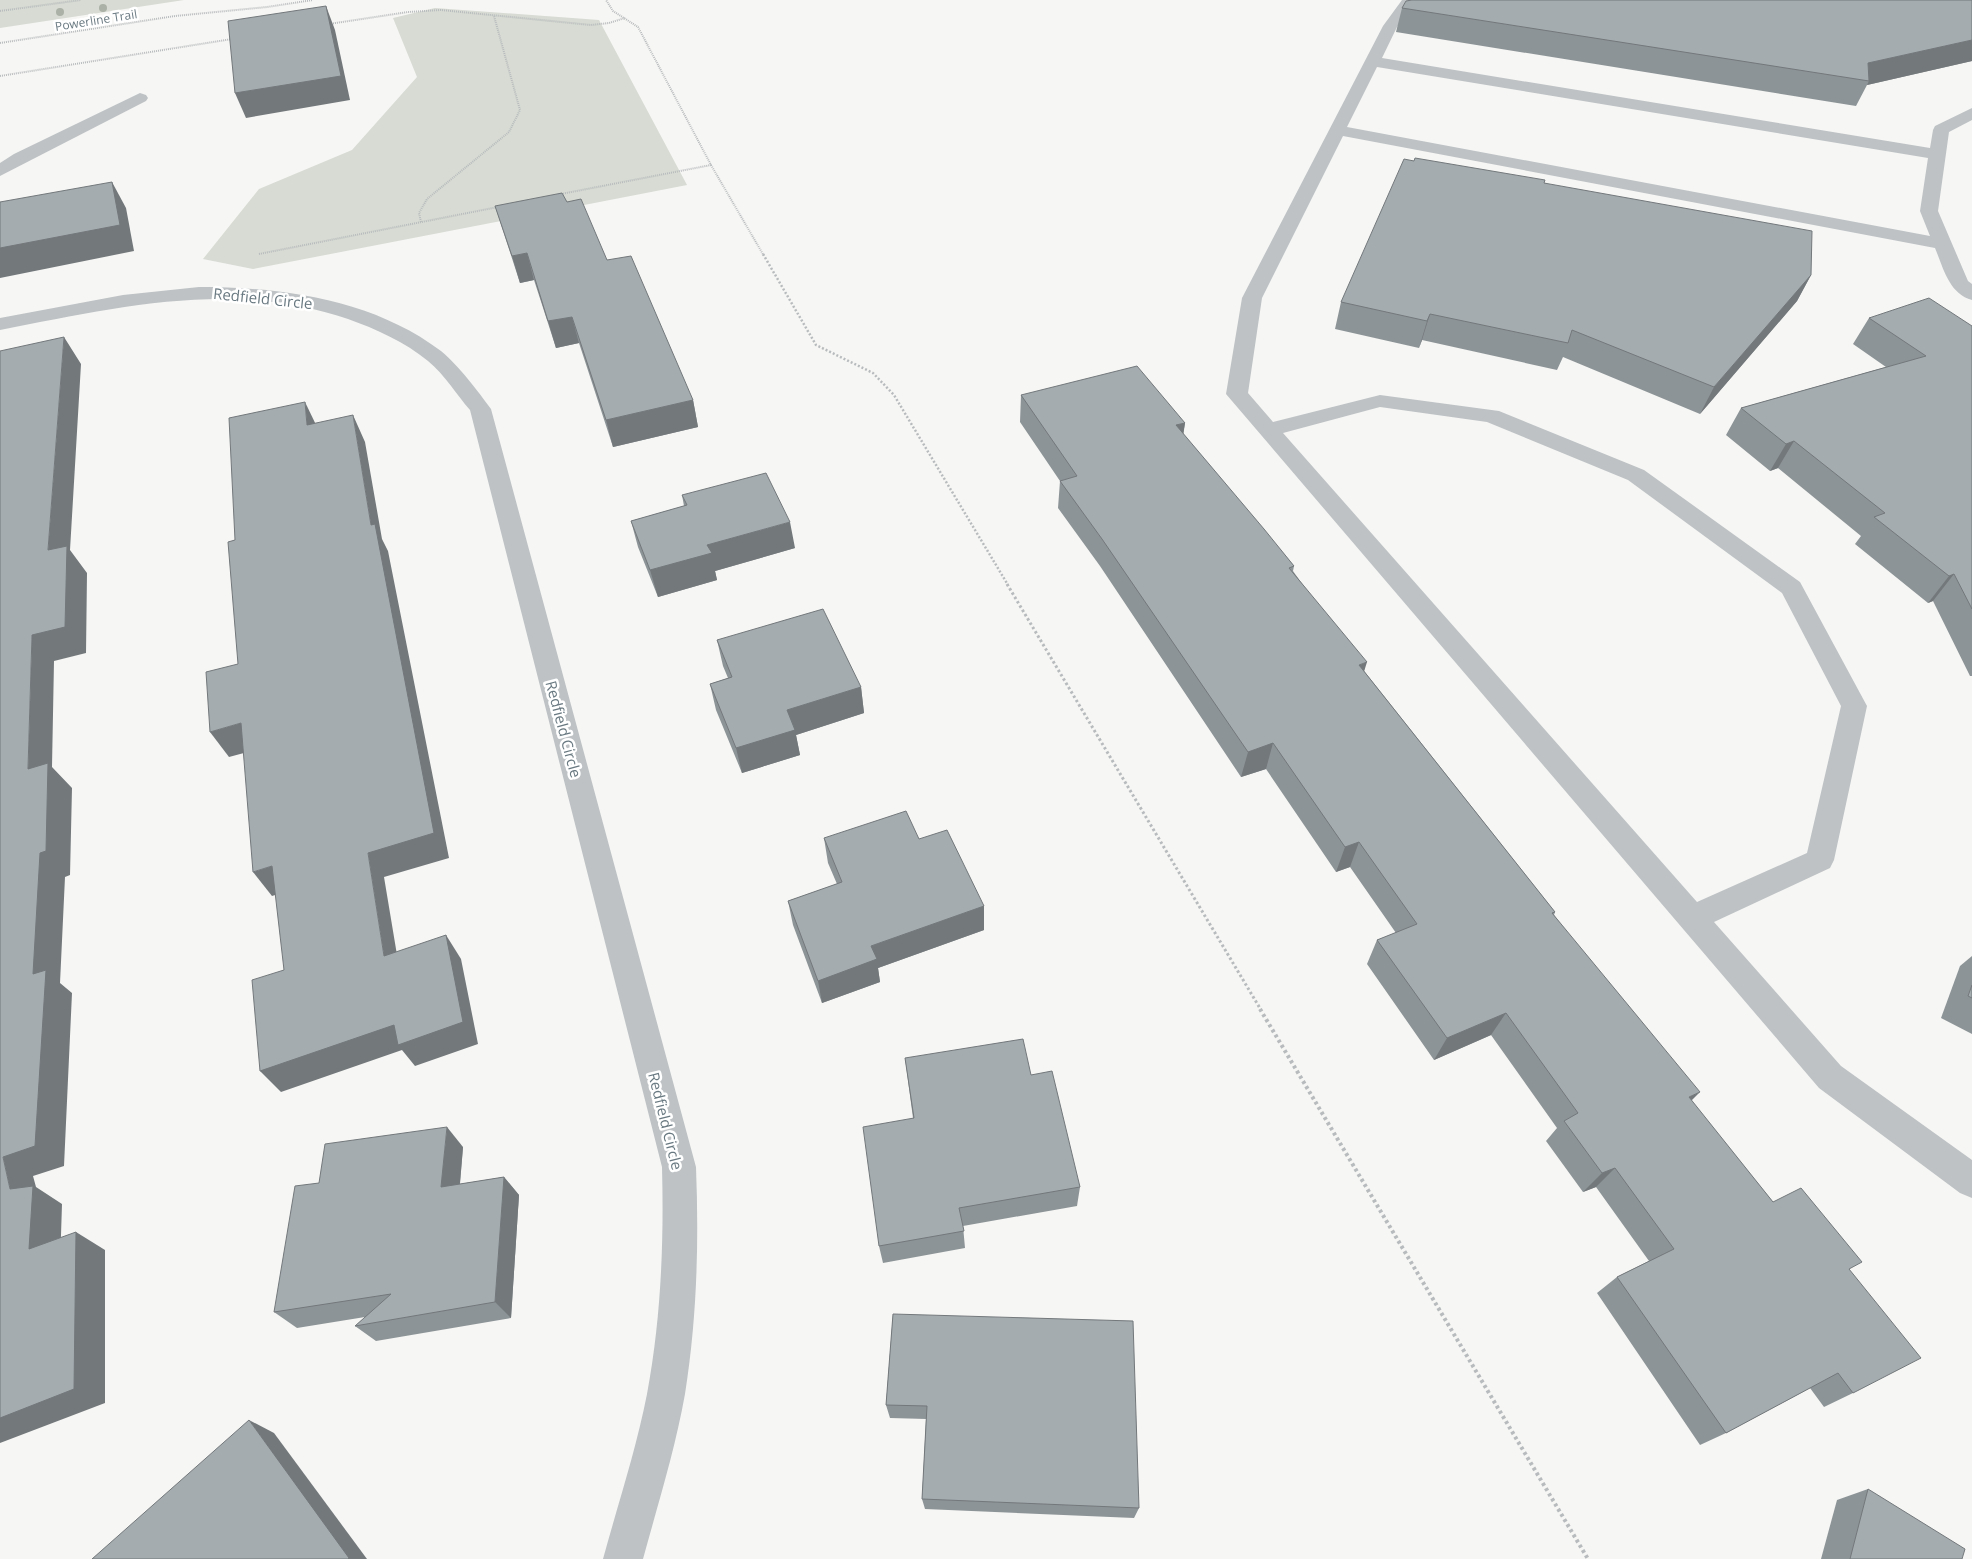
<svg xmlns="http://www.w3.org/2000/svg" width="1972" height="1559" viewBox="0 0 1972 1559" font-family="'Open Sans',sans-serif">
<rect width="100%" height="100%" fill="#f6f6f4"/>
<g fill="#d7dbd3">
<path d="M0 0H184L0 28Z"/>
<path d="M435 8 599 20 687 185 253 269 203 259 259 189 352 150 417 77 393 18Z"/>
</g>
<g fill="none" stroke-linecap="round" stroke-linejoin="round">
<g stroke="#b8bbbd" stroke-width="2" stroke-dasharray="1 1" stroke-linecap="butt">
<path d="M0 11 81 0"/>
<path d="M329 24 408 12 441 10 591 25 609 23 625 18"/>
<path d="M0 43 175 16 267 7 313 0"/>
<path d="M0 76 232 39"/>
<path d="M711 165 764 256"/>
<path d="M561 194 711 165 638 27 613 11 606 0"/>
<path d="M421 222 419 213 427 199 509 132 520 110 494 16"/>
<path d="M259 254 498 207"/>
</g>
<path stroke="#b8bbbd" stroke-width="2.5" stroke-dasharray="2 2" stroke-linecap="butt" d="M763 254 816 345 873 373 894 395 1008 585"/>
<path stroke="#b8bbbd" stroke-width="3" stroke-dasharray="2.5 2.5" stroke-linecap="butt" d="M1007 584 1261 1010"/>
<path stroke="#b8bbbd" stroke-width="4" stroke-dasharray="3 3" stroke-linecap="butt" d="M1260 1009 1588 1559"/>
<g fill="#bec2c5" fill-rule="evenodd">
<path d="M1402 0H1417L1397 27 1382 58 1930 148 1933 130 1935 126 1972 108V120L1949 132 1938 211 1968 281 1972 284V300C1949 294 1943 267 1935 248L1343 136 1262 298 1248 393 1273 422 1380 395 1499 411 1644 470 1800 582 1867 706 1834 860 1830 868 1714 922 1841 1066 1972 1160V1198L1960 1193 1819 1088 1226 394 1242 298 1383 26ZM1377 67 1928 158 1920 211 1930 236 1347 127ZM1380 407 1487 422 1628 480 1782 593 1841 706 1807 853 1697 902 1283 433Z"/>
<path d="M140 93 146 95 148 98 146 101 0 176V163L14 154Z"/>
<path d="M199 287C282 287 372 299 441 351 458 365 478 391 491 409L696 1167C699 1243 697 1318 685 1394 675 1450 658 1504 643 1559H603C618 1504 636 1450 647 1394 661 1319 664 1243 662 1167L470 410C456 394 445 375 428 361 405 342 376 329 348 319 233 279 115 308 0 330V318L123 295Z"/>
</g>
</g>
<g fill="#abb1a6">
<circle cx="103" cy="8" r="4"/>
<circle cx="60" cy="12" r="4"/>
<circle cx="72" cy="25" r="4.5"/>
</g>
<g fill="#8d9497">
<path d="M1972 0V61L1867 85 1856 106 1396 32 1402 8Z"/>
<path d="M1544 183 1811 275 1797 301 1700 414 1563 357 1557 370 1422 340 1419 348 1335 329 1341 302Z"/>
<path d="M567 202 607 260 693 400 698 427 613 447 579 343 556 348 534 280 520 283 495 206Z"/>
<path d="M1869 318 1972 326V676H1970L1933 601 1928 603 1855 544 1861 536 1778 468 1770 471 1726 435 1741 408 1886 367 1853 344Z"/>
<path d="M1021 395 1185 423 1183 434 1294 566 1293 571 1364 671 1555 912 1554 915 1691 1101 1773 1202 1850 1270 1853 1393 1824 1407 1810 1388 1726 1433 1700 1445 1597 1293 1617 1277 1649 1261 1596 1187 1583 1192 1546 1141 1557 1128 1491 1035 1434 1060 1367 964 1377 940 1396 933 1350 867 1336 872 1266 769 1241 777 1100 566 1058 508 1060 481 1020 422Z"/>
<path d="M682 495 795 548 715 571 717 580 658 597 638 547 631 521 684 506Z"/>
<path d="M717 640 861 687 864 713 796 735 800 755 742 773 716 710 710 684 728 678 723 666Z"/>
<path d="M824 838 919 839 984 906V930L878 968 880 982 822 1003 793 925 788 901 837 884 828 863Z"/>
<path d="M1972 956V1034L1941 1018 1960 966Z"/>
<path d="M905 1058 1031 1075 1080 1187 1077 1206 963 1226 965 1248 883 1263 879 1246 913 1118Z"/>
<path d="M463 1147 460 1184 504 1177 519 1195 511 1318 376 1341 355 1326 365 1317 297 1328 274 1312 319 1183Z"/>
<path d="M893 1314 1139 1508 1134 1518 925 1509 922 1499 926 1419 890 1418 886 1405Z"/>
<path d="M1868 1489 1962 1559H1821L1837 1500Z"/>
</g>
<g fill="#73787b">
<path d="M326 6 335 30 350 100 246 118 235 93Z"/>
<path d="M1972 40V61L1867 85 1869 81 1868 63Z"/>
<path d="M112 182 126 208 134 251 0 278V248Z"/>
<path d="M527 253 534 280 520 283 512 256Z"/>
<path d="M1811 275 1797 301 1700 414 1714 387Z"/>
<path d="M1430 314 1422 340 1419 348 1427 321Z"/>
<path d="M572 317 579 343 556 348 548 321Z"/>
<path d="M64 337 81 364 70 550 87 573 86 653 54 661 52 767 72 788 70 875 65 877 60 983 72 993 64 1166 33 1176 36 1187 62 1204 60 1266 29 1249 10 1189 3 1157 33 974 28 769 32 635 48 550Z"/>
<path d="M693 400 698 427 613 447 606 420Z"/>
<path d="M305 402 318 429 307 425Z"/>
<path d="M353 415 365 442 382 539 388 551 449 858 384 877 401 979 384 956 368 853 371 525Z"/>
<path d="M1185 423 1181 450 1176 425Z"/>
<path d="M1794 441 1778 468 1770 471 1786 444Z"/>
<path d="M790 522 795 548 715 571 717 580 658 597 650 570 707 545Z"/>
<path d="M1954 574 1933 601 1928 603 1949 576Z"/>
<path d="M1367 662 1359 688V665Z"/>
<path d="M861 687 864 713 796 735 800 755 742 773 736 748 787 710Z"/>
<path d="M241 723 259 749 229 757 210 732Z"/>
<path d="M1273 743 1266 769 1241 777 1248 752Z"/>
<path d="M1359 842 1350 867 1336 872 1345 847Z"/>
<path d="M272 866 291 890 272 896 253 872Z"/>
<path d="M984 906V930L878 968 880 982 822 1003 818 981 871 946Z"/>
<path d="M446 935 461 959 478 1044 415 1066 402 1050 281 1092 260 1071Z"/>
<path d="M1506 1013 1491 1035 1434 1060 1447 1038Z"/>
<path d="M1700 1092 1679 1113 1689 1097Z"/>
<path d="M447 1127 463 1147 458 1205 441 1187Z"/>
<path d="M1615 1168 1596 1187 1583 1192 1602 1173Z"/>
<path d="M504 1177 519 1195 511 1318 495 1302Z"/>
<path d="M76 1232 105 1250V1403L0 1443V1418Z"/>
<path d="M249 1420 274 1433 367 1559H348Z"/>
</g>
<g fill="#a4acb0" stroke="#73787b">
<path d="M1412 0H1972V40L1868 63 1869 81 1402 8 1406 1Z"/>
<path d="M326 6 341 76 235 93 228 21Z"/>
<path d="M1415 158 1545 180 1544 183 1812 231 1811 275 1714 387 1572 330 1568 343 1430 314 1427 321 1341 302 1404 159 1414 161Z"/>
<path d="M112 182 120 225 0 248V202Z"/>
<path d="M562 193 567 202 581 199 607 260 631 256 693 400 606 420 572 317 548 321 527 253 512 256 495 206Z"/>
<path d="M1929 298 1972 326V609L1954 574 1949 576 1874 517 1885 513 1794 441 1786 444 1741 408 1926 356 1869 318Z"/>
<path d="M64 337 48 550 67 546 65 627 32 635 28 769 48 763 46 851 40 853 33 974 46 970 35 1146 3 1157 10 1189 33 1186 29 1249 76 1232 74 1389 0 1418V351Z"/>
<path d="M1137 366 1185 423 1176 425 1264 529 1294 566 1289 568 1367 662 1359 665 1555 912 1552 913 1700 1092 1689 1097 1773 1202 1801 1188 1862 1262 1849 1269 1921 1358 1853 1393 1838 1373 1726 1433 1617 1277 1674 1249 1615 1168 1602 1173 1564 1121 1578 1113 1506 1013 1447 1038 1377 940 1417 924 1359 842 1345 847 1273 743 1248 752 1102 539 1060 481 1077 476 1021 395Z"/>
<path d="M305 402 307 425 353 415 371 525 375 524 434 833 368 853 384 956 446 935 463 1022 398 1045 394 1025 260 1071 252 980 284 970 272 866 253 872 241 723 210 732 206 672 238 664 228 542 235 540 229 418Z"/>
<path d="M766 473 790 522 707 545 712 553 650 570 631 521 687 505 682 495Z"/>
<path d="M823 609 861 687 787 710 795 730 736 748 710 684 732 677 717 640Z"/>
<path d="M906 811 919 839 947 830 984 906 871 946 877 959 818 981 788 901 842 882 824 838Z"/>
<path d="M1972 985V998L1968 996Z"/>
<path d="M1023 1039 1031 1075 1052 1071 1080 1187 959 1208 964 1231 879 1246 863 1127 914 1118 905 1058Z"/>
<path d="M447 1127 441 1187 504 1177 495 1302 355 1326 391 1294 274 1312 295 1186 319 1183 325 1144Z"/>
<path d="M893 1314 1133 1321 1139 1508 922 1499 927 1406 886 1405Z"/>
<path d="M249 1420 349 1558 348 1559H92Z"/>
<path d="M1868 1489 1965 1549 1962 1559H1850Z"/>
</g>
<g text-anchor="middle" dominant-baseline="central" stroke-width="5" stroke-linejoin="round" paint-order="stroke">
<g font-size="12" fill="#697981" stroke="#fff">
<text transform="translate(96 20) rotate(-9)">Powerline Trail</text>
</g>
<g font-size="15" fill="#697981" stroke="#fff">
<text transform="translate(263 298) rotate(6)">Redfield Circle</text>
<text transform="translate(564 729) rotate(75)">Redfield Circle</text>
<text transform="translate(666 1121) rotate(76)">Redfield Circle</text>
</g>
</g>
</svg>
